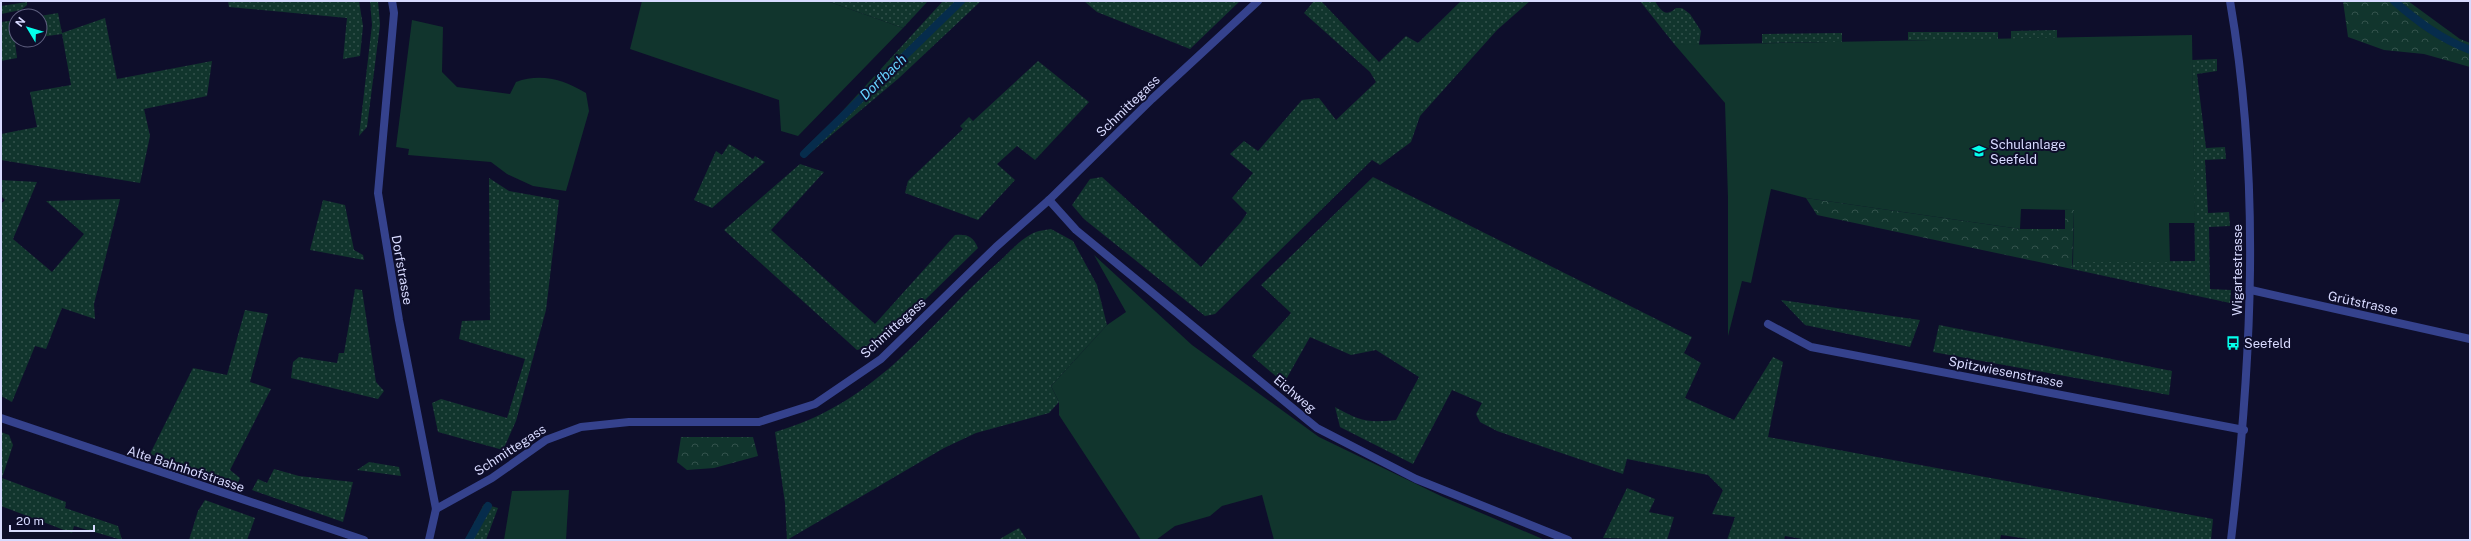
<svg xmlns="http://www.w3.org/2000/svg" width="2471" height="541" viewBox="0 0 2471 541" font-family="'Public Sans',sans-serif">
<defs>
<pattern id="grass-dots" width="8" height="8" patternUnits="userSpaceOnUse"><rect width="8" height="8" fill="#11352d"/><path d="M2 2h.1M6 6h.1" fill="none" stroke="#33524c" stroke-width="1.8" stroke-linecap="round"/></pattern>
<pattern id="forest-crowns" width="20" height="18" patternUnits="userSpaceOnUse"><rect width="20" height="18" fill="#11352d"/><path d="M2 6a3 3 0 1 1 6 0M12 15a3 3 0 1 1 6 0" fill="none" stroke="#33524c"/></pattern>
</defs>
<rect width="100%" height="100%" fill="#0e0e2b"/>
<g fill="url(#grass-dots)">
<path d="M228 1H359L363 26 360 56 343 59 347 18 229 7Z"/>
<path d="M370 1H378L380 25 367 127 359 136 372 25Z"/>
<path d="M827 1H928L903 28Z"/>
<path d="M943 1H981L899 78 809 154 804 149 837 117Z"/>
<path d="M1084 1H1240L1190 49 1097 12Z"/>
<path d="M1314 1H1321L1379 62 1406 36 1418 43 1461 1H1530L1497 30 1420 116 1411 142 1380 165 1372 160 1215 314 1205 316 1084 219 1072 205 1090 179 1102 177 1201 267 1241 222 1247 213 1232 198 1253 173 1230 154 1244 141 1258 151 1302 100 1319 98 1336 120 1376 82 1370 72 1304 13Z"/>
<path d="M1640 1H1655C1660 10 1666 18 1676 8H1682L1690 14 1701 31 1699 45H1675Z"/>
<path d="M27 2V5L21 10 1 14V6Z"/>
<path d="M58 13 62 33 105 18 117 79 212 61 207 96 144 109 150 136 140 183 1 160V134L37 127 30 92 71 85 62 34 40 37V16Z"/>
<path d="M16 20V40H26L15 42 17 58 1 61V22Z"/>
<path d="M2057 30V38L2011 40V31Z"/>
<rect x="1908" y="32" width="90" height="8"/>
<path d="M1842 33V42L1762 43V34Z"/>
<path d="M2217 59V71L2197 74 2206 148 2225 147 2226 159 2205 160 2208 213 2229 212 2230 226 2209 227 2210 289 2231 290 2230 303 2072 269 2073 262 2195 261 2192 60Z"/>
<path d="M1038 61 1089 102 1035 160 1017 146 997 164 1015 180 978 220 905 193 908 181 963 129 960 126 969 117 973 121Z"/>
<path d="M729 144 753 159 755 156 765 162 712 208 694 200 716 151 722 155Z"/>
<path d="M800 164 824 172 771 230 875 324 955 235C967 234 973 236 978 248L879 345 857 350 724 230Z"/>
<path d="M1373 177 1692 337 1684 353 1701 363 1685 398 1734 420 1773 357 1783 362 1768 437 2213 519 2211 540H2035L2001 535 2000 540H1808L1785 536 1784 540H1727L1735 517 1712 514 1723 490 1708 475 1627 459 1623 474 1497 431 1480 422 1476 414 1482 403 1452 390 1413 464 1340 427 1335 407C1359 421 1368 423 1396 420L1419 377 1376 350 1351 355 1310 337 1284 383 1252 356 1291 313 1261 285Z"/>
<path d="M489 178 509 191 559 200 546 310 516 421 503 450 438 432 432 403 441 399 507 418 525 359 459 339 462 321 490 320Z"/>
<path d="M1 180 37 182 13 239 52 272 84 234 46 201 120 199 94 304 95 319 62 308 46 349 35 346 12 402 1 396V204L5 200 1 196Z"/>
<path d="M323 200 345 205 354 250 363 255 364 260 310 250Z"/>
<path d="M1051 229 1073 241 1097 285 1107 325 1051 386 1059 402 1049 413 976 433 944 448 787 540 785 503 775 432C823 418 857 396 894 364 932 330 965 291 1003 258 1013 248 1025 235 1039 231 1043 230 1047 230 1051 229Z"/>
<path d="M355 289 362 290 376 382 384 391 378 399 291 378 293 362 299 357 337 363 339 353H344Z"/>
<path d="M1781 300 1920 320 1910 347 1805 325Z"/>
<path d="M245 310 268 314 250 382 271 389 230 470 240 478 237 485 150 454 193 368 227 375Z"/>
<path d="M1939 325 2172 371 2169 395 1933 352Z"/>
<path d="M1 432 9 435 13 445 2 478 66 502 65 508 118 526 122 540 74 526 72 533 1 506Z"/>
<path d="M369 462 399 467 401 476 357 470Z"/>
<path d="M274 469 299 476 353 482 343 522 252 490 258 479 267 483Z"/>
<path d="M1627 488 1655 499 1649 512 1674 517 1667 540 1603 538Z"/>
<path d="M205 500 255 518 247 540H189L198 511Z"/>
<path d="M484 504 498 508 486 540H465Z"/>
<path d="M1019 528 1027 540H998Z"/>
</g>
<g fill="url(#forest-crowns)">
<path d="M2343 1H2408L2460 39 2470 43V67L2424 54 2384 50 2348 37Z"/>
<path d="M1806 198 2020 229H2065V210H2074L2072 269 1817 215Z"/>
<path d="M681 437H753L758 456 714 468 687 470 677 462Z"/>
</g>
<g fill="#11352d">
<path d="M642 1H827L903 28 798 136 781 131 779 100 630 49Z"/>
<path d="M412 20 443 27 442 72 457 87 510 94 516 82C540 73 563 79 586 93L589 111 566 191 533 186 507 174 491 162 408 155 409 149 396 147Z"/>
<path d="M2192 35 2195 223H2169L2170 262H2073L2074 210 2021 209 2020 229 1806 198 1771 189 1751 283 1742 281 1728 336V198L1725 103 1675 45Z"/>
<path d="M1094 255 1192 345 1319 437 1441 496 1545 540H1274L1262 495 1222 506 1210 516 1175 526 1156 540H1141L1059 415V402L1051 386 1107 325 1126 312Z"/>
<path d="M569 490 566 540H504L512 491Z"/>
</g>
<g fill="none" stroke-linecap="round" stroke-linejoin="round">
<g stroke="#062c4c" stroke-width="8">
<path d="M2394 1C2418 22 2441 39 2470 50"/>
<path d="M804 154 961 1"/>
<path d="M469 540 488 506"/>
</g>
<g stroke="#35428d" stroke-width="8">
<path d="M392 1 394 13 378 193 399 320 436 509 429 540"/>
<path d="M2230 1C2261 180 2252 360 2231 540"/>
<path d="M1049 200 1076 230 1317 428 1416 479 1568 540"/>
<path d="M2251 290 2470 339"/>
<path d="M1768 324 1811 347 2244 430"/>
<path d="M1 418 364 540"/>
<path d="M436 509 492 478 546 440 581 427 629 422H759L815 404 881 359 996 247 1049 200 1152 99 1258 1"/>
</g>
</g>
<defs>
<symbol id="school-bare" viewBox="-9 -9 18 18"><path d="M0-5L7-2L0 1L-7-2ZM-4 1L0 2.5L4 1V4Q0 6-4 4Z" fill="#04ffec" stroke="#0e0e2b" stroke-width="2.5" paint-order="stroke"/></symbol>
<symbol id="bus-bare" viewBox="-9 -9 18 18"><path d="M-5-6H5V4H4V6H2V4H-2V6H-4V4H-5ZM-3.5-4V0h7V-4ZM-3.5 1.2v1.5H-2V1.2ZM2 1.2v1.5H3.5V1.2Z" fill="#04ffec" stroke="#0e0e2b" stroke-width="2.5" paint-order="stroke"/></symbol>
</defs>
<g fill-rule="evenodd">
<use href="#school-bare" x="1969" y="141" width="20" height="20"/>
<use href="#bus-bare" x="2223" y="333" width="20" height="20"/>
</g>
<g text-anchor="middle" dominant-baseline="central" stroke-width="4" stroke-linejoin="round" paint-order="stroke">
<g font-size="13" fill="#d8daff" stroke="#0e0e2b">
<text transform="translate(1128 106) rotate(-44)">Schmittegass</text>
<text transform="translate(402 270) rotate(80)">Dorfstrasse</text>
<text transform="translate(2237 270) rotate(-90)">Wigartestrasse</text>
<text transform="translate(2363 303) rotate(12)">Grütstrasse</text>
<text transform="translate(893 328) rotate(-42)">Schmittegass</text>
<text transform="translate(2006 372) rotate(11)">Spitzwiesenstrasse</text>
<text transform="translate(1295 394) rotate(40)">Eichweg</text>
<text transform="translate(510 450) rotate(-33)">Schmittegass</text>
<text transform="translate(186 469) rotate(18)">Alte Bahnhofstrasse</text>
</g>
<g font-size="13" fill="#d8daff" stroke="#0e0e2b" text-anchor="start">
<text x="1990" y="144">Schulanlage<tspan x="1990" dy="15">Seefeld</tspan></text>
<text x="2244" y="343">Seefeld</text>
</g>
<g font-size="14" font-style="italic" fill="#66d3ff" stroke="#0e0e2b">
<text transform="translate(883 77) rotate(-44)">Dorfbach</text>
</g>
</g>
<rect width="2471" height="541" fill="none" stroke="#d8daff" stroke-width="4"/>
<g transform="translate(28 28) rotate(308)"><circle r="19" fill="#0e0e2b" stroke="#5f6080"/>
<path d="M0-3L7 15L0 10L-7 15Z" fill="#04ffec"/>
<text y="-6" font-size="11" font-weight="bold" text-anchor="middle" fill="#d8daff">N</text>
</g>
<path d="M10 525v6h84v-6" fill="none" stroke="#d8daff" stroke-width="2"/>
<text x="16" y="525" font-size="12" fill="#d8daff" stroke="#0e0e2b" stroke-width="3" paint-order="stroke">20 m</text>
</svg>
